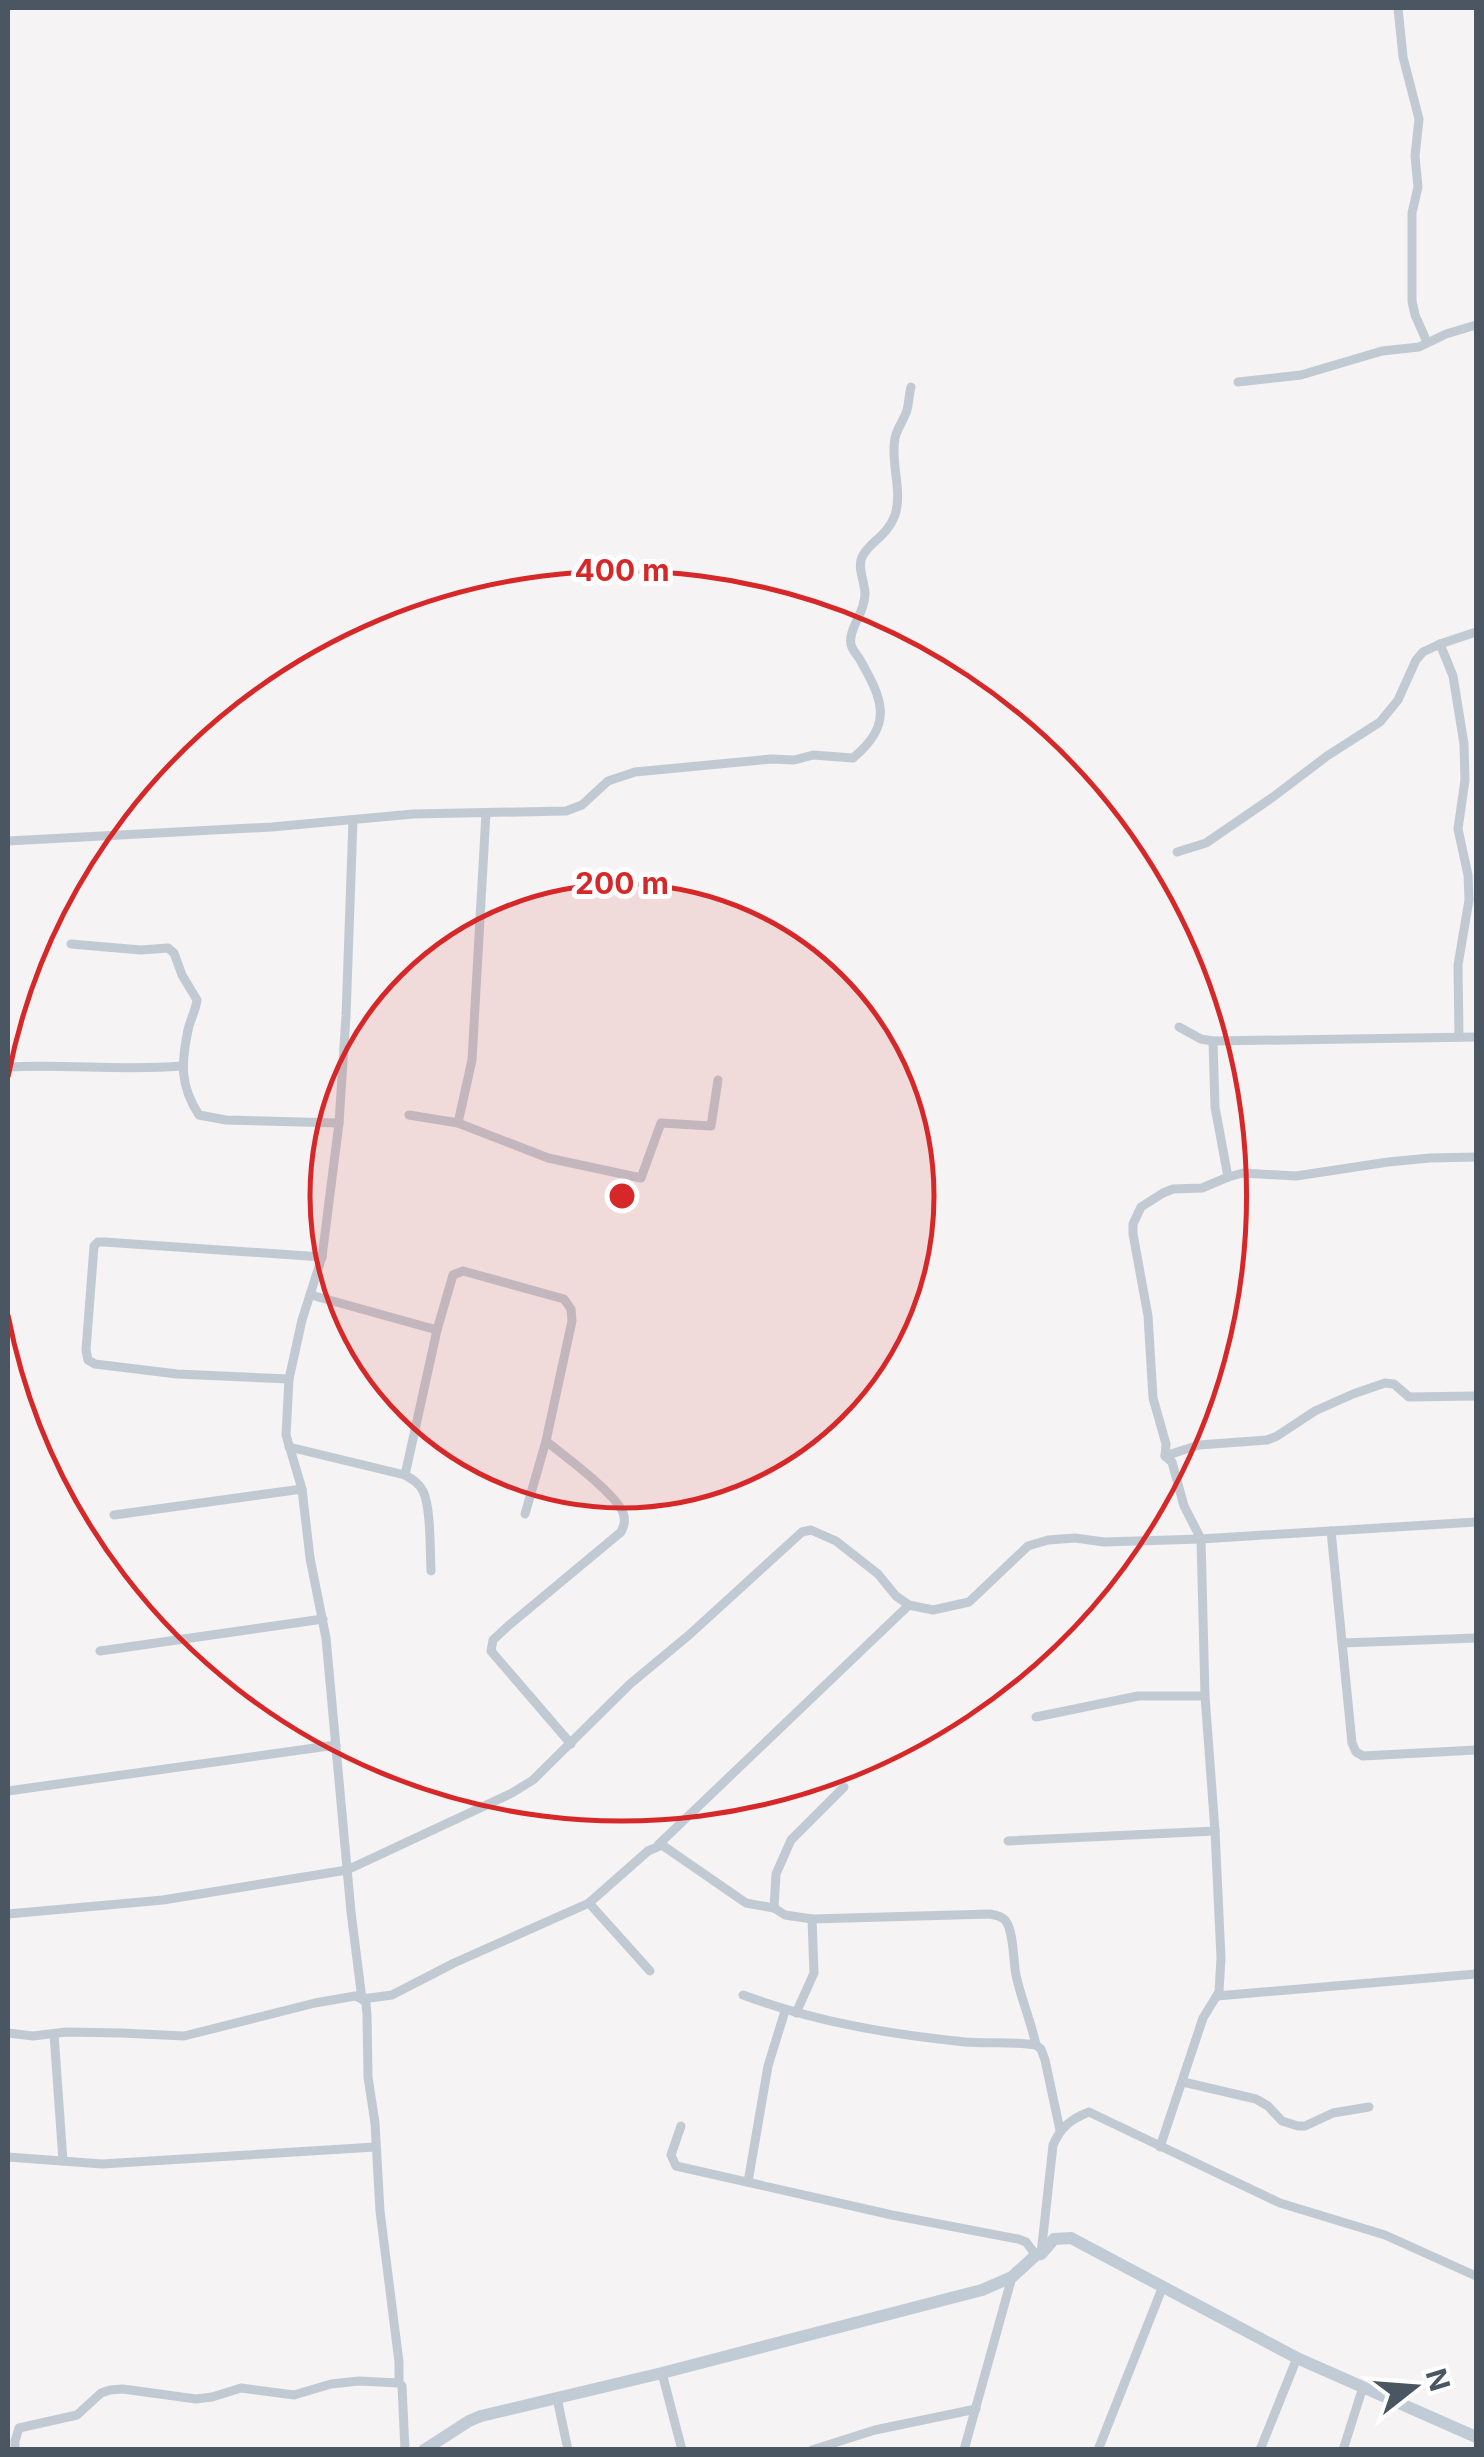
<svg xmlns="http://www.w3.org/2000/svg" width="1484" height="2457" viewBox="0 0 1484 2457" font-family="Inter,sans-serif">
<rect width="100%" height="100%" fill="#f5f3f3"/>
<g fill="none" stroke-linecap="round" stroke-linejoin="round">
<g stroke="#c1cad2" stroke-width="9">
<path d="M1398 8 1403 57 1419 119 1415 156 1418 187 1412 213V301L1415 315 1427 342"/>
<path d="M1238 382 1301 375 1382 351 1419 347 1446 334 1476 325"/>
<path d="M1440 644 1453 676 1464 744 1465 780 1458 829 1468 875 1469 900 1458 965 1459 1037"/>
<path d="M353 820 346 1016 339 1123 322 1257 302 1320 289 1379 286 1435 302 1489 310 1558 326 1638 351 1912 362 1999 366 2003 367 2015 368 2077 375 2123 380 2211 399 2362V2383L402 2386 405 2450"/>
<path d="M8 841 272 827 413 814 566 811 582 805 608 781 635 772 771 759 794 760 813 755 853 758C894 724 883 700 859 658 854 651 849 646 851 637 853 622 864 614 865 594 865 582 857 568 862 557 870 541 887 537 895 515 903 490 890 463 895 438 897 428 904 420 907 410 909 403 909 394 911 387"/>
<path d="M1177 852 1206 843 1273 797 1327 756 1380 722 1398 700 1416 660 1423 652 1440 644 1476 632"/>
<path d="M71 944 141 950 168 948 174 953 182 975 197 1000C196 1010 190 1020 188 1030 181 1064 180 1086 199 1115L226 1120 339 1123"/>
<path d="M1179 1027 1201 1039 1213 1041 1476 1037"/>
<path d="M1213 1041 1215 1107 1228 1177"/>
<path d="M8 1067C66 1064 124 1071 182 1066"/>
<path d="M409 1115 458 1123 548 1158 641 1178 661 1123 711 1126 718 1080"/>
<path d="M458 1123 472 1060 486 813"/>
<path d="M311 1295 437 1330"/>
<path d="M289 1379 177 1374 95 1364 88 1360 86 1350 94 1246 98 1242H104L322 1257"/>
<path d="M546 1441C563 1455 621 1497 624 1516 625 1524 624 1525 621 1532L508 1626 493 1640 491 1651 571 1744"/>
<path d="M289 1447 405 1475 437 1330 453 1275 463 1271 564 1299 571 1309 572 1321 546 1441 525 1514"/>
<path d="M1165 1456 1199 1445 1267 1440 1277 1436 1315 1411 1353 1394 1385 1383 1394 1384 1409 1397 1476 1396"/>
<path d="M405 1475C412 1479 419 1483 423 1491 431 1507 430 1552 431 1571"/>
<path d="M114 1515 302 1489"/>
<path d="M1331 1531 1352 1743 1356 1752 1363 1756 1476 1750"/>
<path d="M1343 1643 1476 1638"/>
<path d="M100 1651 323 1619"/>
<path d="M1036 1717 1138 1696H1205"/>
<path d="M8 1791 336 1745"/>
<path d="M1008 1841 1215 1831"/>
<path d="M658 1845 909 1605"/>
<path d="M589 1903 650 1971"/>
<path d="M774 1908 776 1874 791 1840 844 1787"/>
<path d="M8 1914 163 1900 347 1870 512 1793 533 1780 630 1684 689 1635 802 1532 811 1530 836 1541 878 1574 896 1596 909 1605 933 1610 969 1602 1028 1546 1048 1540 1075 1538 1104 1542 1201 1539 1476 1522"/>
<path d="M743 1995C816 2022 888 2034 965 2042 988 2044 1012 2041 1036 2045L1041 2049 1045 2060 1060 2130"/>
<path d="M1217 1996 1476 1974"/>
<path d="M796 2013 814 1973 812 1919"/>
<path d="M8 2033 33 2036 66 2032 121 2033 184 2036 315 2003 355 1996 362 1999 392 1995 454 1963 589 1903 648 1851 662 1845 746 1903 774 1908 785 1915 812 1919 990 1914C996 1915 1001 1916 1005 1920 1014 1930 1013 1961 1016 1975 1021 1999 1031 2021 1036 2045"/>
<path d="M54 2034 63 2161"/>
<path d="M1183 2082 1256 2099 1268 2106 1282 2121 1298 2126H1305L1333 2113 1369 2107"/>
<path d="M681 2126 671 2155 676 2166 892 2215 1018 2239 1026 2242 1036 2255"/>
<path d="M1160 2147 1203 2018 1219 1992 1221 1958 1215 1831 1205 1696 1201 1539 1184 1506 1172 1462 1165 1456 1166 1444 1153 1398 1148 1316 1133 1234V1224L1141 1207 1163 1193 1173 1189 1202 1188 1228 1177 1243 1173 1296 1176 1388 1162 1430 1158 1476 1157"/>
<path d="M8 2157 102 2164 375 2147"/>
<path d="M748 2182 768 2066 785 2011"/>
<path d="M1041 2254 1053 2145C1061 2127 1071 2119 1089 2112L1280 2203 1385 2235 1476 2276"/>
<path d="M662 2373 682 2450"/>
<path d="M557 2398 568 2450"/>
<path d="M15 2450V2441L19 2428 77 2415 101 2393 110 2390 123 2389 196 2399 212 2397 241 2388 294 2395 331 2384 359 2381 399 2383"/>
<path d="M812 2450 875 2430 976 2409"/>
<path d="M964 2450 1012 2277"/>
<path d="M1098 2450 1163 2286"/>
<path d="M1260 2450 1297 2358"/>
<path d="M1343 2450 1363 2387"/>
</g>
<path stroke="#c1cbd6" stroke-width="12" d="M424 2450 469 2421 481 2416 662 2373 982 2290 1012 2277 1036 2255 1041 2254 1054 2239 1071 2238 1297 2358 1476 2437"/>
</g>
<circle cx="622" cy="1196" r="312" fill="#d62828" fill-opacity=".12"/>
<g fill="none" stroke="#d62828" stroke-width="5">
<circle cx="622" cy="1196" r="312"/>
<path d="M8 1077A625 625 0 1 1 8 1315"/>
</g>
<circle cx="622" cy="1196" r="15" fill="#d62828" stroke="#fff" stroke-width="5"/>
<g font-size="30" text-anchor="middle" font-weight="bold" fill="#d62828" stroke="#fff" stroke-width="10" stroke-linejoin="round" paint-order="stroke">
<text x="622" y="581">400 m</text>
<text x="622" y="894">200 m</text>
</g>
<rect width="1484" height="2457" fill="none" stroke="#4a5661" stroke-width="20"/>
<g transform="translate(1414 2387) rotate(73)" stroke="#ffffff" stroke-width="8" paint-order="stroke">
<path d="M0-8L18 38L0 25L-18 38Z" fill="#4a5661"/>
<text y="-15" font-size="28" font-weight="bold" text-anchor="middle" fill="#4a5661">N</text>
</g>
</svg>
